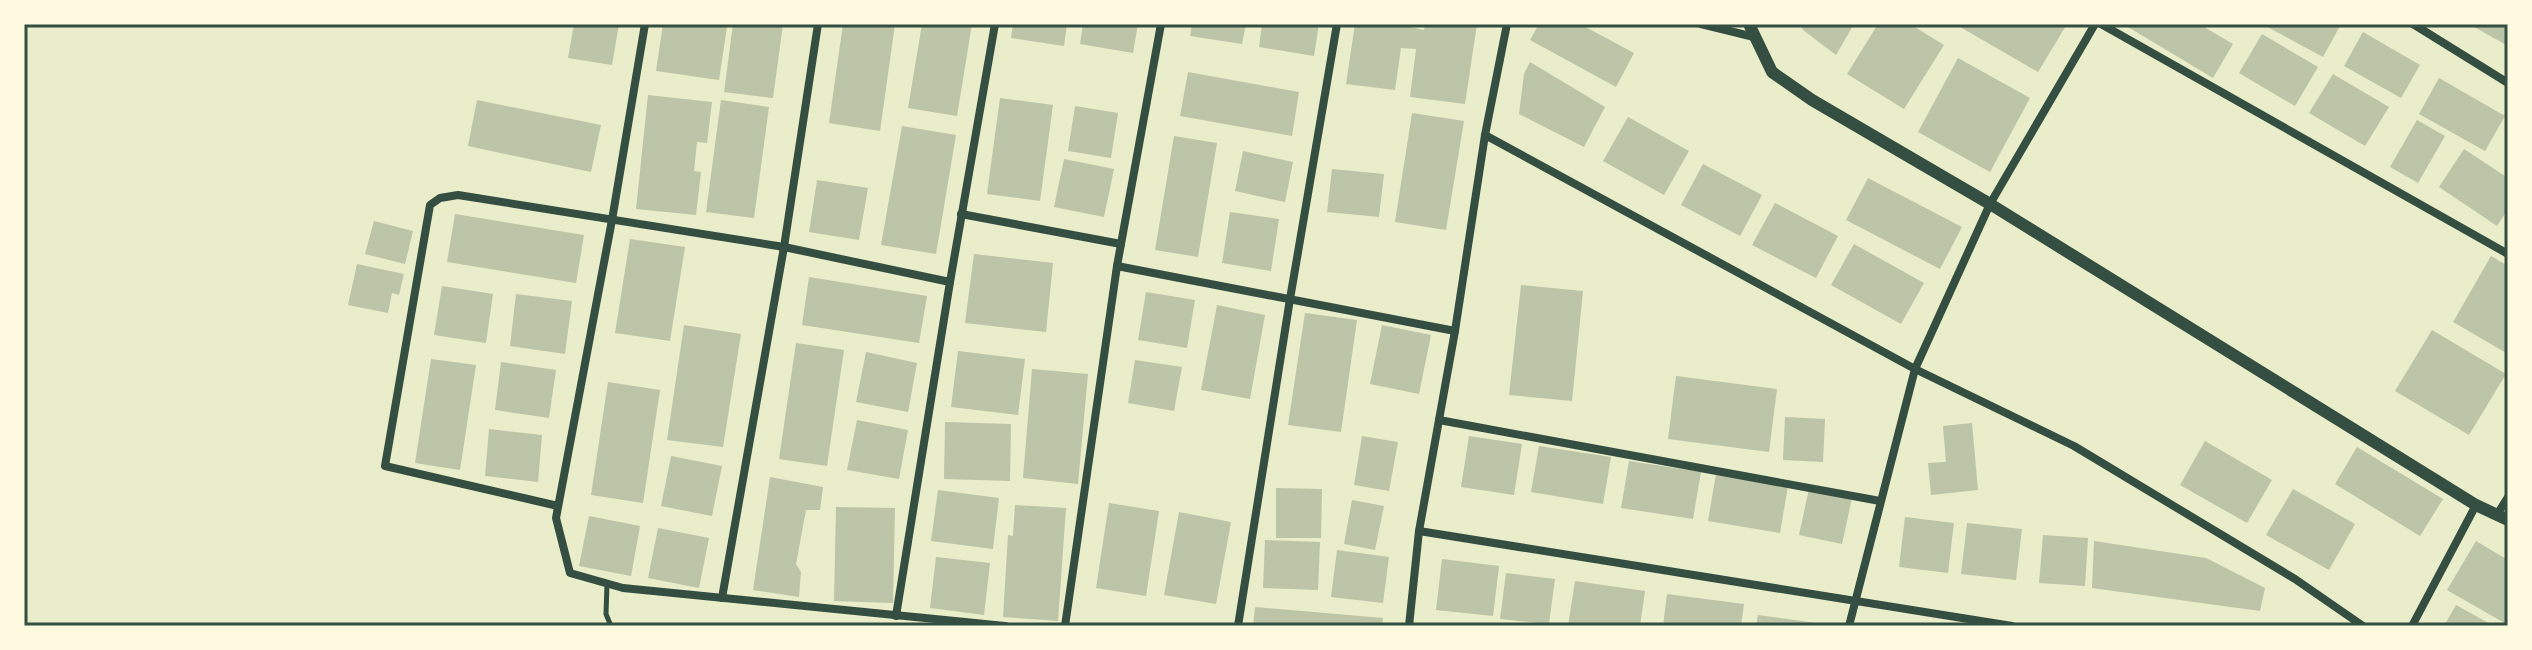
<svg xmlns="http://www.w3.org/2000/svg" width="2532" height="650" viewBox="0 0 2532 650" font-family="'Source Sans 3',sans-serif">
<rect width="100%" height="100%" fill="#e9edc9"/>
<g fill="#bcc5a7">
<path d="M574 24H619L612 65 568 58Z"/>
<path d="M663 24 727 27 719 80 656 71Z"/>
<path d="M733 24H783L773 98 724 92Z"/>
<path d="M843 24H895L880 131 829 123Z"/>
<path d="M922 24H972L957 116 908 108Z"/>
<path d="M1013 24H1067L1064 46 1011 38Z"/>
<path d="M1083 24H1138L1133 53 1080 44Z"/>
<path d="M1192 24H1246L1242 44 1190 36Z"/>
<path d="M1262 24H1319L1314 56 1259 47Z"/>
<path d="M1355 24H1410V27L1424 30 1425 24H1477L1465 104 1410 97 1416 49 1401 48 1395 90 1346 84Z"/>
<path d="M1539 24H1580L1634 53 1616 87 1530 40Z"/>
<path d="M1800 24H1854L1836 55 1803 30Z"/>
<path d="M1878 24H1910L1944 45 1904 109 1847 74Z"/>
<path d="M1955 24H2067L2038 72Z"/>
<path d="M2123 24H2199L2233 44 2213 78Z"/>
<path d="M2262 24H2341L2323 57Z"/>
<path d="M2469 24H2508V46Z"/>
<path d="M2363 32 2420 65 2401 98 2344 66Z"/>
<path d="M2262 34 2318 67 2295 106 2239 73Z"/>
<path d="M1958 58 2030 98 1990 172 1918 132Z"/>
<path d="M1530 62 1605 107 1584 147 1519 114 1524 74Z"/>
<path d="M1188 72 1299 92 1292 136 1180 116Z"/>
<path d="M2333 74 2389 107 2365 146 2309 113Z"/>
<path d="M2439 78 2505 116 2485 151 2419 114Z"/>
<path d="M648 95 712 102 707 143 697 142 694 171 701 172 696 215 636 209Z"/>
<path d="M1000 98 1053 105 1040 201 987 194Z"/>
<path d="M477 100 601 125 591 172 468 146Z"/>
<path d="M721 100 769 107 754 218 706 212Z"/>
<path d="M1075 106 1118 113 1111 158 1068 151Z"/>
<path d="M1412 113 1464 121 1446 230 1395 222Z"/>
<path d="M1628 117 1689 151 1664 195 1603 161Z"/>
<path d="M2417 120 2445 136 2418 183 2390 167Z"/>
<path d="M902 126 956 135 936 254 881 245Z"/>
<path d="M1174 136 1217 143 1198 257 1155 250Z"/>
<path d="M2464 149 2508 178V209L2497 226 2439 187Z"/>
<path d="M1243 151 1293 162 1285 202 1235 191Z"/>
<path d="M1064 159 1114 169 1104 217 1054 207Z"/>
<path d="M1703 164 1762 195 1740 236 1681 205Z"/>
<path d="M1332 169 1384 174 1379 217 1327 212Z"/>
<path d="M1868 178 1962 227 1940 269 1846 220Z"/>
<path d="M817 180 868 188 859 240 809 232Z"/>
<path d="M1775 203 1838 236 1816 278 1752 245Z"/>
<path d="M1230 212 1279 219 1271 271 1222 263Z"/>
<path d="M455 214 584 235 576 283 447 262Z"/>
<path d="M374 221 413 231 405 264 365 254Z"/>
<path d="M630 239 685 247 670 341 615 333Z"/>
<path d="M1854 244 1924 283 1901 324 1831 285Z"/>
<path d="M974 254 1053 263 1046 332 965 323Z"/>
<path d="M2491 256 2508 266V354L2453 322Z"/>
<path d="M357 264 404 274 399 295 392 293 388 313 348 305Z"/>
<path d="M809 277 927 296 919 343 802 325Z"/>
<path d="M1521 285 1583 291 1572 401 1509 395Z"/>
<path d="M442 286 493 294 486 343 434 335Z"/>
<path d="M1146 292 1195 300 1187 348 1138 340Z"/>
<path d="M516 294 572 301 565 354 510 346Z"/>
<path d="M1217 305 1265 315 1250 399 1201 390Z"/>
<path d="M1305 313 1357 320 1341 432 1288 425Z"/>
<path d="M684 325 741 334 723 447 667 440Z"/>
<path d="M1382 325 1431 335 1419 394 1370 384Z"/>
<path d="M2432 330 2506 374 2469 435 2395 391Z"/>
<path d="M796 343 844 350 827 466 779 459Z"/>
<path d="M958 351 1025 359 1018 415 951 407Z"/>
<path d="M866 352 917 363 908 412 856 402Z"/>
<path d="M431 359 476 365 460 470 415 463Z"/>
<path d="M1135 360 1182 367 1174 411 1128 403Z"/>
<path d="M501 362 556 370 549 418 495 410Z"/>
<path d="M1032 369 1088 374 1078 484 1023 478Z"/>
<path d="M1676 376 1777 389 1769 452 1668 439Z"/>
<path d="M608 382 660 390 643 503 591 495Z"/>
<path d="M1785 417 1825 419 1823 462 1783 460Z"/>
<path d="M857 420 908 430 899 479 847 470Z"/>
<path d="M945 422 1011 424 1010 481 944 479Z"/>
<path d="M1972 423 1978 490 1931 495 1928 463 1946 462 1943 426Z"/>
<path d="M489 429 542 435 538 482 485 476Z"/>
<path d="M1362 436 1398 442 1389 491 1354 485Z"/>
<path d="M1469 436 1522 444 1514 495 1461 487Z"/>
<path d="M2205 441 2272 480 2247 523 2180 485Z"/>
<path d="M1539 446 1611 457 1603 504 1531 492Z"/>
<path d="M2357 447 2443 499 2420 536 2335 484Z"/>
<path d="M671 456 722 466 712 516 661 506Z"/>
<path d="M1629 461 1701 472 1693 519 1621 508Z"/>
<path d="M1716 474 1788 486 1780 533 1708 521Z"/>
<path d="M770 477 823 487 820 510H806L796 564 801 572 799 597 753 590Z"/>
<path d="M1276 488 1322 489 1321 538H1276Z"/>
<path d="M1809 489 1852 498 1842 544 1799 535Z"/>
<path d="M2293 489 2355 524 2329 570 2266 535Z"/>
<path d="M938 490 999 498 993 549 931 541Z"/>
<path d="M1352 500 1384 506 1375 550 1344 544Z"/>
<path d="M1109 503 1159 511 1146 596 1096 588Z"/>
<path d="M1015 505 1066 508 1058 621 1003 617 1008 535 1013 536Z"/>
<path d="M836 507 895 508 893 603 834 601Z"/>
<path d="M1179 512 1231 522 1216 604 1164 595Z"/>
<path d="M589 516 640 526 631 576 579 566Z"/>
<path d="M1905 517 1954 523 1948 573 1899 567Z"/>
<path d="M1967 523 2022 529 2016 580 1961 574Z"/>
<path d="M658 528 709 538 699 588 648 578Z"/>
<path d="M2043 535 2088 538 2085 586 2039 583Z"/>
<path d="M1265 540 1320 542 1318 590 1263 588Z"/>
<path d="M2094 541 2206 558 2265 588 2260 611 2092 588Z"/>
<path d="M2476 541 2508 560V625L2447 590Z"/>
<path d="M1337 550 1389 557 1383 603 1331 597Z"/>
<path d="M936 557 990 563 984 615 930 608Z"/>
<path d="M1442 559 1499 566 1493 616 1436 610Z"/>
<path d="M1506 573 1555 579 1549 624 1500 619Z"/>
<path d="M1575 581 1645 591 1640 626H1568Z"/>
<path d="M1667 594 1744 604 1741 626H1663Z"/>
<path d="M2456 605 2494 626H2444Z"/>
<path d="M1255 607 1383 618 1382 626H1253Z"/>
<path d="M1758 615 1824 624V626H1756Z"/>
</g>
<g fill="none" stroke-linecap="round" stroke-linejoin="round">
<path stroke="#344e41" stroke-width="5" d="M607 584 606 614 611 626"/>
<g stroke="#344e41" stroke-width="8">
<path d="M645 24 612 220 556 518 570 573 623 588 1005 626"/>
<path d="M1701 24 1754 37"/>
<path d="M2101 24 2508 254"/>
<path d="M2413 24 2508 83"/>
<path d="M1485 135 1915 369 2074 446 2295 579 2363 626"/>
<path d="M961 214 1121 244"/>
<path d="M1117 266 1455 331"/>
<path d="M1439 420 1880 501"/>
<path d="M558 506 385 466 430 205 440 198 458 195 784 247 950 282"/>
<path d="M2498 513 2508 497"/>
<path d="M1419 531 2012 626"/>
<path d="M722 598 784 247 818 24"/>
<path d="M896 616 950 282 995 24"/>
<path d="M1065 626 1117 266 1161 24"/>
<path d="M1238 626 1290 299 1337 24"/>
<path d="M1409 626 1419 531 1455 331 1485 135 1507 24"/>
<path d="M1849 626 1915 369 1990 204 2095 24"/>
<path d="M2412 626 2476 505"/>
</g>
<path stroke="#344e41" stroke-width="12" d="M1749 24 1772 72 1812 100 1990 204 2476 505 2508 520"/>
</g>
<rect width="2532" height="650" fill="none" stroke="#fefae0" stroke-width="52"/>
<rect x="26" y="26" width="2480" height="598" fill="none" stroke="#344e41" stroke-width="3"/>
</svg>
